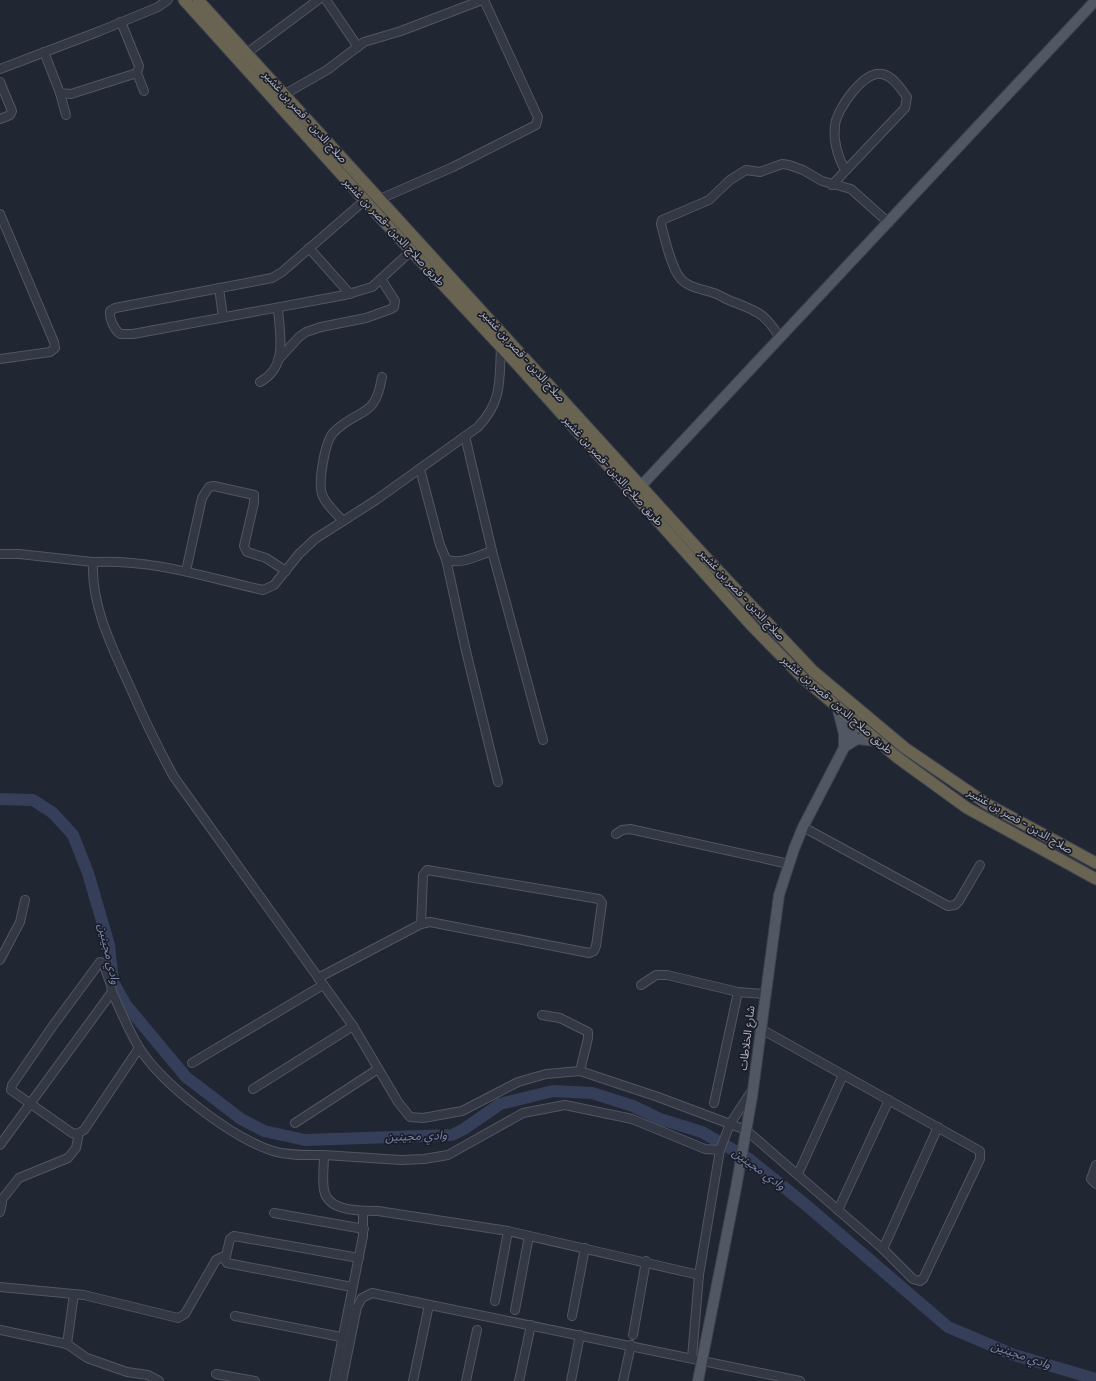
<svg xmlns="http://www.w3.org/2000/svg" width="1096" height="1381" viewBox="0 0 1096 1381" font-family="'Fira Sans','Noto Sans Arabic',sans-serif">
<rect width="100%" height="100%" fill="#212633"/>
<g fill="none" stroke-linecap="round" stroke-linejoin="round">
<path stroke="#363f59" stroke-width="12" d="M0 799 33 800 53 813 73 835 88 873 109 945 113 982 126 1005 186 1077 241 1119 264 1131 305 1140 452 1135 464 1129 500 1104 553 1091 592 1093 633 1106 660 1119 702 1132 749 1159 806 1205 948 1327 1014 1355 1096 1379"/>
<defs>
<g id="minor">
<path d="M326 0 358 47"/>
<path d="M121 22 139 66 137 73 144 91"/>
<path d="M44 52 60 93 71 94 137 73"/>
<path d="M247 53 318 0"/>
<path d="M0 69 100 31 158 7 168 0"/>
<path d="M0 82 12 111 10 115 0 119"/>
<path d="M60 93 66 115"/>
<path d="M285 94 327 70 364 42 401 31 482 0"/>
<path d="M832 185 905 108 907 97C901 89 893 76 882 74 864 70 837 109 835 125 833 141 838 157 845 170"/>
<path d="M380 199 453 167 536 125 538 117 536 113 484 0"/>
<path d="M365 200 282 272 272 278 115 308 110 311C109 319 114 329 120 334H133L345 295 372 287 411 251"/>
<path d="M0 214 54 342 55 348 50 352 0 359"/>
<path d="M309 248 350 294"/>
<path d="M219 288 223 317"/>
<path d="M780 338C765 313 757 311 731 301 725 299 720 295 714 293 703 289 689 288 681 279 671 268 665 239 661 224L662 220 709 200 730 180 746 170 760 172 782 164 789 165 803 170 822 181 851 189 889 223"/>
<path d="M278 360 299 337 306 332 321 327 366 318 391 309 394 307 395 301 381 279"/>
<path d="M260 382C288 367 280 336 278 309"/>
<path d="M465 436 492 551 543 740"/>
<path d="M420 469 440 545 446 559C459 566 479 555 492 551"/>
<path d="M343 521C336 513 325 504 322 494 318 482 325 440 334 432 359 407 375 420 382 377"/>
<path d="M0 554H19L93 562C91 607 113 649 131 689 144 719 158 748 174 777L353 1026 398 1102 410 1117 423 1118 462 1111 518 1082 546 1074 580 1071 658 1097 730 1124 753 1089"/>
<path d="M446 559 466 651 498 782"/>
<path d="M93 562C154 559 204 577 263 590L274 585 299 554 315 539 376 500 478 427C503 400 499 381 501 347"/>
<path d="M186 571 202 498 209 487 214 486 254 495V503L244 546 247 552 266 558 286 571"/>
<path d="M803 827 948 906 955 905 959 901 980 865"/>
<path d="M616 834 622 830 630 829 789 864"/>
<path d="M0 960 20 922 25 900"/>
<path d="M318 978 421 924 430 922 589 953 594 951 596 946 602 903 599 899 427 870 423 875 421 924"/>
<path d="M641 985 656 975H667L738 992 765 994"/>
<path d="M112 992 111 985 103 963 100 962 52 1027 12 1085 11 1090 72 1133 77 1134 84 1130 139 1048"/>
<path d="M542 1015 560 1018 588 1032V1038L580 1071"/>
<path d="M192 1063 323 985"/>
<path d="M253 1089 353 1026"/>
<path d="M714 1103 738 992"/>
<path d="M295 1123 378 1069"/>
<path d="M0 1145 112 992C121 1011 129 1032 140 1049 163 1085 232 1138 273 1151 290 1156 308 1155 324 1155 324 1166 322 1179 324 1190 328 1212 361 1211 378 1211L508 1231 699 1275 692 1358"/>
<path d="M324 1155 401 1160 424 1159 448 1155 523 1113 565 1105 632 1119 705 1149 720 1150 730 1124 746 1130 883 1249 913 1279 920 1281 923 1279 980 1159V1151L761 1029"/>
<path d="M1096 1165 1091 1179 1096 1184"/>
<path d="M798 1174 843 1075"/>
<path d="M0 1201 2 1203 0 1212"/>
<path d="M0 1202 19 1178 68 1158 76 1148 79 1133"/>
<path d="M838 1210 889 1100"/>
<path d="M274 1213 364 1229"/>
<path d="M883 1249 938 1127"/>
<path d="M699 1275 720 1150"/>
<path d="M0 1287 84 1295 178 1318 185 1314 216 1260 226 1255"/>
<path d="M352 1287 227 1263 225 1260 230 1239 234 1236 359 1258"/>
<path d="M495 1301 508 1231"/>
<path d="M515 1310 529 1236"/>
<path d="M235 1316 341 1337"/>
<path d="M572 1316 585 1248"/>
<path d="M0 1330 67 1344 87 1358 127 1372 148 1375 159 1381"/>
<path d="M633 1335 646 1261"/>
<path d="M67 1344 74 1294"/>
<path d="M216 1374 255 1381"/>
<path d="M334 1381 363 1236V1211"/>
<path d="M342 1381 357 1307 362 1298 372 1293 800 1381"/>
<path d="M413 1381 429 1305"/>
<path d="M466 1381 477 1330"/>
<path d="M519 1381 531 1325"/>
<path d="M571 1381 580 1335"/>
<path d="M623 1381 631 1345"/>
</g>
<g id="major">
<path d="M641 486 1096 0"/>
<path d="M837 706 844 734V745"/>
<path d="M846 746 857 739 877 741"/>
<path d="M698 1381 736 1188 752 1097 779 895 794 849 803 827 862 713"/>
</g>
<g id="highway">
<path d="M184 0 377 214 516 363 752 626 803 678 898 758 967 808 1096 879"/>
<path d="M198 0 710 562 813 671 905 748 987 804 1096 863"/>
</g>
</defs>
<use href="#minor" stroke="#525562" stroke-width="10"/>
<use href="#major" stroke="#3e414e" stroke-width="12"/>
<use href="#highway" stroke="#3f424f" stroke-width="13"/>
<use href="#minor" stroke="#343844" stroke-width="8"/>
<use href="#major" stroke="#525764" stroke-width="10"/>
<use href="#highway" stroke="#696452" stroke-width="11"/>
</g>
<g text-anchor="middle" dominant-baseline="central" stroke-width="3.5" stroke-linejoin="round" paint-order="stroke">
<g font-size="11" fill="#aeb2c1" stroke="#1a1d29">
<text transform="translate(305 117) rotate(48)">صلاح الدين - قصر بن غشير</text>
<text transform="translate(394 232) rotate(47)">طريق صلاح الدين -قصر بن غشير</text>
<text transform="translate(523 356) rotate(48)">صلاح الدين - قصر بن غشير</text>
<text transform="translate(613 471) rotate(48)">طريق صلاح الدين -قصر بن غشير</text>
<text transform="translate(742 595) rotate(47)">صلاح الدين - قصر بن غشير</text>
<text transform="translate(837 705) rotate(41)">طريق صلاح الدين -قصر بن غشير</text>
<text transform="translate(1020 821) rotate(30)">صلاح الدين - قصر بن غشير</text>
<text transform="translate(747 1038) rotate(-83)">شارع الخلاطات</text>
</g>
<g font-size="12" font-style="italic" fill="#7a85a7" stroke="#1a1d29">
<text transform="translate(109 954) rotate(77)">وادي مجينين</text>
<text transform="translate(416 1136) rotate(-2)">وادي مجينين</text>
<text transform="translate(759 1169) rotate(36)">وادي مجينين</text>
<text transform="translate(1021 1355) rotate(19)">وادي مجينين</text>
</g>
</g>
</svg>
